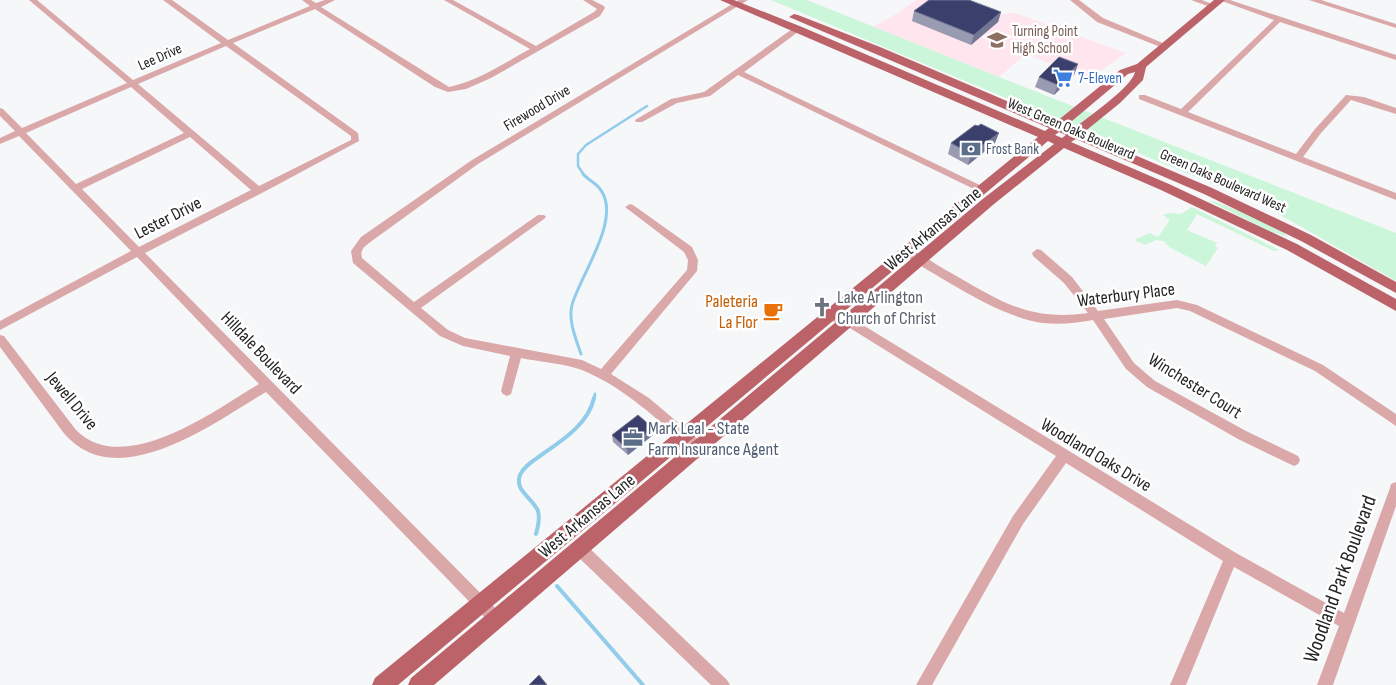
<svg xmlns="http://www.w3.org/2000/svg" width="1396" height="685" viewBox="0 0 1396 685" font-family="'Sofia Sans Condensed',sans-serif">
<rect width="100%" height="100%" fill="#f6f7f8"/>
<path fill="#ffe5ed" d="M916 0H954L994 15 1015 13 1126 53 1089 79 1026 54 999 77 873 27 896 14Z"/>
<g fill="#cbf6d9">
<path d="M771 0H807L999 77 1396 233V281L1263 205Z"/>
<path d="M1209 201 1216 202C1233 209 1278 224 1288 237L1269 231Z"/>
<path d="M1192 207 1279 250H1280L1274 251 1197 214 1187 230 1217 243 1215 246 1218 248 1206 266 1169 247 1164 241 1156 240 1145 245 1134 240 1150 233 1158 237 1170 220 1163 215 1169 213 1181 214Z"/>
</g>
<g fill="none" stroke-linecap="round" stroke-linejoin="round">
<path stroke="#91cdeb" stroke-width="2.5" d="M584 175 578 166V154L586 145 647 106"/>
<g stroke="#91cdeb" stroke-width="3">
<path d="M581 354C576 339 568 321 572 305 580 275 623 218 600 189 596 183 588 180 583 174"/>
<path d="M594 399 595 394"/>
</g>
<g stroke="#91cdeb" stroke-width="4">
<path d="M536 534C538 527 540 518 538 511 533 498 514 491 520 475 524 466 533 461 540 456 561 441 588 425 594 398"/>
<path d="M557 586 643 685"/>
</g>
<g fill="#dba8aa" fill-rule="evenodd">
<path d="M29 0H37L133 80 221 43 163 0H172L228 40 310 6 302 0H311L316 3 325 0H335L321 7 449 87C478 81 504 63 530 49L444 0H453L536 46 594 12 597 9 583 0H592L604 6 605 8 600 16 491 78 466 89 448 92 435 87 315 9 233 43 358 133 359 141 262 193 145 253 501 614 503 619 501 624 496 626 491 624 266 392C213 423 116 497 63 432L0 347V335L4 336 76 430C124 478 214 411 259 384L137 257 0 330V321L131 251 19 136 0 144V138L15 131 0 116V108L3 109 22 128 127 83ZM226 46 351 136V140L259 186 138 84ZM131 87 184 133 76 184 26 133ZM190 137 251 190 139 247 82 189Z"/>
<path d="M739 0H748L478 164 369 243C363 248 360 251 362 258L414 302 538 215H544L546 217 544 219 421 308 448 330 465 338 582 360 601 369 687 270 688 260 684 252 625 207 630 204 633 205 692 247 698 260 697 271 611 374 649 398 702 443 704 447 702 451 698 452 694 451C659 421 624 387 582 370 563 363 540 362 521 358L511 394 507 396 503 394 501 391 510 356 463 346 440 336 353 263 351 251 361 237 472 160Z"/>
<path d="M1070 0H1079L1103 18 1170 46 1163 48 1097 22Z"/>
<path d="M1191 0H1202L1217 6 1213 8Z"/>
<path d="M1219 0H1230L1396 55V60L1280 22 1188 112 1296 154 1315 129 1346 95 1364 97 1396 108V114L1351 100 1321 133 1303 157 1396 193V200L1139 99V95H1145L1181 109 1274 20Z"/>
<path d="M1309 0H1321L1396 24V28Z"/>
<path d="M795 27 802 29 744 72 984 187V191H978L738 75 710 96 677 103 642 122H636L635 120 671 99 704 92Z"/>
<path d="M906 248C919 252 932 262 944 269 996 298 1025 322 1088 313L1064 283 1033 256 1032 253 1037 249 1041 250 1072 277 1098 311 1177 300 1197 305 1323 365 1396 414V426L1315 371 1190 311 1177 308 1104 319 1134 363 1155 381 1246 431 1298 456 1300 460 1298 464 1294 466 1238 439 1147 387 1126 369 1093 320C1076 323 1060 325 1043 323 998 317 942 277 902 255L901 252 902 249Z"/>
<path d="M829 312 853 319 1236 553 1344 613 1390 488 1391 484 1396 482V506L1333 685H1317L1339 626 1234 567 1186 685H1170L1223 561 1066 463 1023 524 932 685H916L1013 516 1056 456 845 325 825 319 824 316 825 313Z"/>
<path d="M579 541 584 543 727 680 730 685H711L574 553 572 548 574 543Z"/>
</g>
<path fill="#bc636a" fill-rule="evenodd" d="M720 0H734L802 27 1045 131 1049 128 789 17 794 14 798 15 880 47 1056 122 1120 70 1137 64 1214 0H1225L1146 67 1143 80 1120 103 1083 133 1212 188 1311 235 1396 282V293L1301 241 1204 194 1076 139 1071 142 1169 184 1297 244 1396 299V311L1287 250 1161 190 1064 148 994 204 434 685H408L411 678 984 198 1054 144 1048 141 398 685H372L375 678 1038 137ZM1135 72C1132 87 1087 118 1073 129L1066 126 1128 74ZM1059 132 1066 135 1062 138 1055 135Z"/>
</g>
<g fill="#989bb2">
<path d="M914 11 1001 12 998 22 971 45 912 21Z"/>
<path d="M1078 64 1074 75 1054 95 1035 87 1039 77Z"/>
<path d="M951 143H995L968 165 948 154Z"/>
<path d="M653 428V435L628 455 613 442 612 435Z"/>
</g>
<g fill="#727695">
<path d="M1001 12 998 22 971 45 974 35Z"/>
<path d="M1078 64 1074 75 1054 95 1058 85Z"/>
<path d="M999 133 995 143 968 165 971 154Z"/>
<path d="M653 428V435L628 455 627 449Z"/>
</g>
<g fill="#3a3f6b" stroke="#727695">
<path d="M929 0H969L1001 12 974 35 914 11Z"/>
<path d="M1059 57 1078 64 1058 85 1039 77Z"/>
<path d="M981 124 999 133 971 154 951 143 975 125 978 126Z"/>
<path d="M638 415 653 428 627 449 612 435Z"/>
<path d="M539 675 547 685H529Z"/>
</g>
<defs>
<symbol id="school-bare" viewBox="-9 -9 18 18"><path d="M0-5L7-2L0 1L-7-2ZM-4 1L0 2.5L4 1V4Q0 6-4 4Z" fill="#8d6e63" stroke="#fff" stroke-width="2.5" paint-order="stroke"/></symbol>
<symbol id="supermarket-bare" viewBox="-9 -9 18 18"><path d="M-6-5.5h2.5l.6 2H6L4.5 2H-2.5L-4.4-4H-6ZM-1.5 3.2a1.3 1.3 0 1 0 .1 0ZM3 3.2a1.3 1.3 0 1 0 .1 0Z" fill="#3f7fe0" stroke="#fff" stroke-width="2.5" paint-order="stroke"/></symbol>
<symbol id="bank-bare" viewBox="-9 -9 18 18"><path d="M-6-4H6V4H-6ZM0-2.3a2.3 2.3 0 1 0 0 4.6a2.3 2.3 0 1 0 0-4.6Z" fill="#5c6f8a" stroke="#fff" stroke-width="2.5" paint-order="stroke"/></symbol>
<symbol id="church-bare" viewBox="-9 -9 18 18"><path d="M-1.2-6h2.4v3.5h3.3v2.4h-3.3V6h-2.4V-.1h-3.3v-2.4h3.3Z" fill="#6b7280" stroke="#fff" stroke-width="2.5" paint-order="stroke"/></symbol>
<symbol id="cafe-bare" viewBox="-9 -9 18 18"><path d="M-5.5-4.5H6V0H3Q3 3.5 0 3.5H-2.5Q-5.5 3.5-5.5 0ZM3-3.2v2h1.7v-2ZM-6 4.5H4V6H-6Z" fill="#e8710a" stroke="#fff" stroke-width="2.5" paint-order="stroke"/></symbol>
<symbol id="office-bare" viewBox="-9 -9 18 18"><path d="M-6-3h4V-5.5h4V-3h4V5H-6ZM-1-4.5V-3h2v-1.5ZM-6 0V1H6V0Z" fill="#5c6f8a" stroke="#fff" stroke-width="2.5" paint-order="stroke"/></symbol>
</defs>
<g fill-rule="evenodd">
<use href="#school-bare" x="983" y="26" width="28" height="28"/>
<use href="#supermarket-bare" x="1049" y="64" width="28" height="28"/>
<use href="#bank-bare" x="957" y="135" width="28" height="28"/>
<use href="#church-bare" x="808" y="293" width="28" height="28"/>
<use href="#cafe-bare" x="759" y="297" width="28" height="28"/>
<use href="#office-bare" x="619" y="424" width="28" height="28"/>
</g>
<g text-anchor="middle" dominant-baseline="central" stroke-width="5" stroke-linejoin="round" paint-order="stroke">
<g font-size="15" fill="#785e54" stroke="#fff" text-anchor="start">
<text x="1012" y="31">Turning Point<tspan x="1012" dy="17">High School</tspan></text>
</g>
<g font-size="15" fill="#242425" stroke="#fff">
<text transform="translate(160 57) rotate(-24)">Lee Drive</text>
<text transform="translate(537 108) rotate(-31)">Firewood Drive</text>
<text transform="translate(1071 129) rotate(23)">West Green Oaks Boulevard</text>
<text transform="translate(1223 181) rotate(24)">Green Oaks Boulevard West</text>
</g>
<g font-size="15" fill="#366cbe" stroke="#fff" text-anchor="start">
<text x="1078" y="78">7-Eleven</text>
</g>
<g font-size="15" fill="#4e5e75" stroke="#fff" text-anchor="start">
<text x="986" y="149">Frost Bank</text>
</g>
<g font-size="18" fill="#242425" stroke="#fff">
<text transform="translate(168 218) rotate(-27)">Lester Drive</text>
<text transform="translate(933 229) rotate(-40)">West Arkansas Lane</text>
<text transform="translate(1126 295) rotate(-7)">Waterbury Place</text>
<text transform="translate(261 353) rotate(46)">Hilldale Boulevard</text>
<text transform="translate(1195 386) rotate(32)">Winchester Court</text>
<text transform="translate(72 401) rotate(50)">Jewell Drive</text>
<text transform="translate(1096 455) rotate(31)">Woodland Oaks Drive</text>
<text transform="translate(587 516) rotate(-40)">West Arkansas Lane</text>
</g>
<g font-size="18" fill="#5b616d" stroke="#fff" text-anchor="start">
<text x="837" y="297">Lake Arlington<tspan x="837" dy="21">Church of Christ</tspan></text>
</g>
<g font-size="18" fill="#c56008" stroke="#fff" text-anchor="end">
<text x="758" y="301">Paleteria<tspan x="758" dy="21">La Flor</tspan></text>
</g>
<g font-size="18" fill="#4e5e75" stroke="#fff" text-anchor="start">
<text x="648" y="428">Mark Leal - State<tspan x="648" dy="21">Farm Insurance Agent</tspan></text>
</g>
<g font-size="21" fill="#242425" stroke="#fff">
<text transform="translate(1340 579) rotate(-70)">Woodland Park Boulevard</text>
</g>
</g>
</svg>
